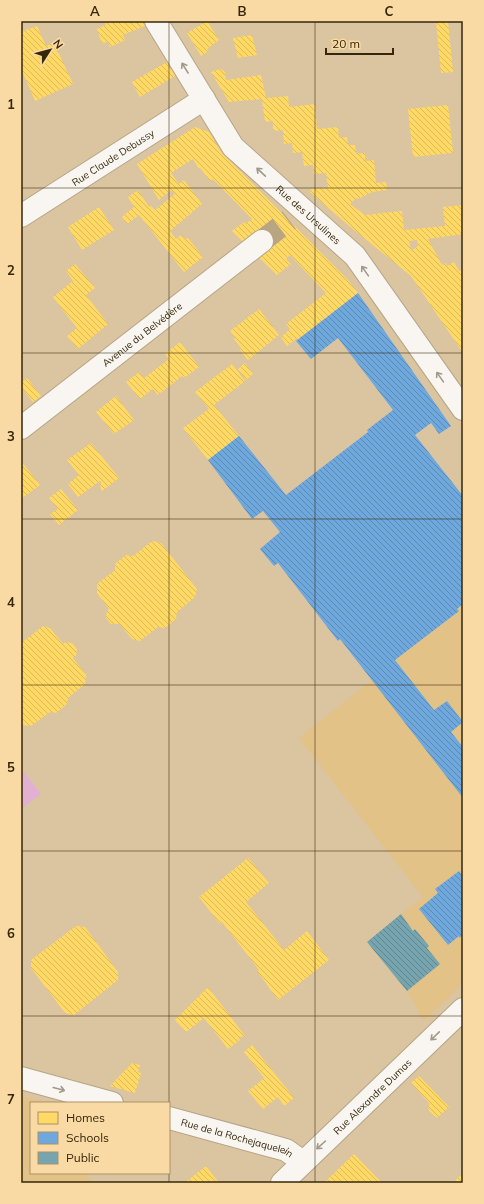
<svg xmlns="http://www.w3.org/2000/svg" width="484" height="1204" viewBox="0 0 484 1204" font-family="Mulish,sans-serif">
<defs>
<pattern id="homes-back-hatch" width="6" height="6" patternUnits="userSpaceOnUse"><rect width="6" height="6" fill="#ffd966"/><path d="M-1 5l2 2M0 0l6 6M5-1l2 2" fill="none" stroke="#dbba57"/></pattern>
<pattern id="schools-back-hatch" width="6" height="6" patternUnits="userSpaceOnUse"><rect width="6" height="6" fill="#6fa8dc"/><path d="M-1 5l2 2M0 0l6 6M5-1l2 2" fill="none" stroke="#5c89b1"/></pattern>
<pattern id="public-back-hatch" width="6" height="6" patternUnits="userSpaceOnUse"><rect width="6" height="6" fill="#76a5af"/><path d="M-1 5l2 2M0 0l6 6M5-1l2 2" fill="none" stroke="#62868d"/></pattern>
</defs>
<rect width="100%" height="100%" fill="#dac5a0"/>
<g fill="#e2c287">
<path d="M463 576V983L424 1021 407 991 367 942 423 897 299 738 372 680Z"/>
<path d="M21 1096 48 1103H31V1173H88L86 1175 95 1183H21Z"/>
</g>
<path fill="#e2b0d0" d="M21 768 41 794 21 809Z"/>
<g fill="url(#homes-back-hatch)" fill-rule="evenodd">
<path d="M104 21H145L147 25 123 35 125 40 110 47 108 41 102 44 97 29 106 25Z"/>
<path d="M207 21 219 40 207 49 209 51 201 56 187 33Z"/>
<path d="M436 21H448L453 72 441 73Z"/>
<path d="M37 26 46 46 54 43 73 84 35 101 21 68V32Z"/>
<path d="M252 35 257 55 238 58 233 38Z"/>
<path d="M167 62 175 76 140 97 132 82Z"/>
<path d="M221 69 225 72 226 80 261 75 266 98 288 96 289 107 315 104 317 129 338 127 339 138 347 137 348 145H355L356 154 365 153V161L374 160 376 183 386 182 387 190 372 192 358 199 356 198 350 204 365 215 402 211 404 230 445 226 443 207 463 205V234L428 239 442 265 446 263 447 266 454 262 459 271 463 269V273L461 274 463 279V353L411 276 347 224 310 192 311 189 328 188 326 173 314 174 313 165 304 166 302 152 293 153 292 143 284 144 283 130 273 131V121L265 122 262 99 229 102 211 72ZM417 240 418 246 411 251 409 241Z"/>
<path d="M448 105 453 153 413 157 408 109Z"/>
<path d="M195 127 209 132 221 152 348 280 358 293 298 339 297 338 287 346 281 337 290 329 286 324 326 293 290 255 286 259 291 264 277 275 232 231 244 222 245 224 252 219 213 179 210 181 200 168 199 169 193 159 171 173 179 184 184 180 202 204 170 231 176 239 181 235 185 239 188 238 203 257 184 272 139 215 127 224 122 217 134 207 128 197 138 190 149 207 151 206 155 210 175 194 171 190 159 200 137 164Z"/>
<path d="M99 207 114 230 82 250 68 227Z"/>
<path d="M75 264 95 288 86 295 108 324 78 349 67 336 77 328 53 297 73 281 66 271Z"/>
<path d="M259 309 279 335 248 360 240 350 241 348 234 339 235 337 230 331Z"/>
<path d="M180 342 199 367 184 378 182 376 158 395 153 389 140 399 126 382 139 372 144 378 169 359 165 354Z"/>
<path d="M245 363 253 374 246 380 238 369Z"/>
<path d="M232 364 245 381 214 405 239 436 208 460 183 428 209 409 195 392Z"/>
<path d="M27 378 41 396 33 402 23 389 21 390V383Z"/>
<path d="M116 396 134 420 114 434 96 412Z"/>
<path d="M91 443 119 478 102 491 100 487 101 482 100 481 78 497 68 484 79 475 67 460Z"/>
<path d="M21 461 40 485 21 499Z"/>
<path d="M61 489 78 510 59 525 50 514 58 509 49 498Z"/>
<path d="M152 541 161 543 197 589 195 597 177 612 176 619 165 628 158 627 140 641 132 639 119 623 117 624H111L106 618 107 611 109 609 97 593V584L115 570V564L126 555 133 556Z"/>
<path d="M43 626 50 628 63 644 66 642 72 643 77 649 76 656 73 658 86 675 85 684 68 698 67 704 56 713 50 712 31 726 23 725 21 723V640L24 641Z"/>
<path d="M248 858 269 883 246 902 284 950 307 931 329 960 278 1000 257 971 259 970 222 922 220 924 199 897Z"/>
<path d="M76 926 85 927 118 972V980L74 1015 65 1013 31 968V960Z"/>
<path d="M208 987 245 1036 244 1037 243 1036 239 1038 240 1040 228 1049 204 1018 186 1032 175 1020Z"/>
<path d="M252 1045 294 1098 284 1106 278 1097 263 1109 248 1091 264 1078 244 1052Z"/>
<path d="M132 1063 140 1065 138 1072 141 1073 135 1093 110 1086Z"/>
<path d="M419 1076 449 1107 437 1118 429 1111 428 1106 430 1104 411 1083Z"/>
<path d="M354 1154 382 1183H328L326 1181Z"/>
<path d="M206 1166 219 1183H188L187 1181Z"/>
<path d="M463 1173V1183H453Z"/>
</g>
<g fill="url(#schools-back-hatch)">
<path d="M358 293 451 426 439 434 431 423 415 435 463 496V604L457 609 459 611 395 660 434 710 447 701 463 722 451 732 463 747V798L340 639 338 641 278 563 274 566 260 549 280 532 263 511 252 519 208 460 239 436 286 495 368 432 367 430 393 410 338 338 311 359 296 341Z"/>
<path d="M459 871 462 875 463 874V935L459 938V936L448 945 419 909 438 893 435 889Z"/>
</g>
<path fill="url(#public-back-hatch)" d="M401 914 413 931 415 929 429 946 427 948 440 964 407 991 367 942Z"/>
<g fill="none" stroke-linecap="round" stroke-linejoin="round">
<path stroke="#b9a582" stroke-width="22" stroke-dasharray="22 11" stroke-linecap="butt" d="M262 241 289 220"/>
<defs>
<g id="street">
<path id="s1" d="M156 21 233 147 355 256 463 409"/>
<path id="s2" d="M21 216 204 99"/>
<path id="s3" d="M21 428 262 241"/>
<path d="M21 1078 112 1103"/>
<path id="s4" d="M169 1118 286 1150 303 1162"/>
<path id="s5" d="M282 1183 463 1009"/>
</g>
</defs>
<use href="#street" stroke="#b5a587" stroke-width="24"/>
<use href="#street" stroke="#f9f6f1" stroke-width="22"/>
</g>
<defs><path id="oneway-shaft" d="M-6 0H5M1.5-3L5.5 0L1.5 3" fill="none" stroke-width="1.6" stroke-linecap="round" stroke-linejoin="round"/></defs>
<g stroke="#a19989">
<use href="#oneway-shaft" transform="translate(185 68) rotate(-122)"/>
<use href="#oneway-shaft" transform="translate(261 172) rotate(-137)"/>
<use href="#oneway-shaft" transform="translate(365 271) rotate(-125)"/>
<use href="#oneway-shaft" transform="translate(440 377) rotate(-125)"/>
<use href="#oneway-shaft" transform="translate(435 1036) rotate(136)"/>
<use href="#oneway-shaft" transform="translate(59 1089) rotate(15)"/>
<use href="#oneway-shaft" transform="translate(321 1145) rotate(138)"/>
</g>
<path fill="none" stroke="#36270a" stroke-width="1" stroke-opacity="0.55" d="M169 21V1103M315 21V1183M21 188H463M21 353H463M21 519H463M21 685H463M21 851H463M21 1016H463M169 1173V1183"/>
<g text-anchor="middle" dominant-baseline="central" stroke-width="4" stroke-linejoin="round" paint-order="stroke">
<g font-size="10" fill="#36270a" stroke="#f9daa4">
<text stroke="none"><textPath href="#s2" startOffset="109">Rue Claude Debussy</textPath></text>
<text stroke="none"><textPath href="#s1" startOffset="249">Rue des Ursulines</textPath></text>
<text stroke="none"><textPath href="#s3" startOffset="153">Avenue du Belvédère</textPath></text>
<text stroke="none"><textPath href="#s5" startOffset="125">Rue Alexandre Dumas</textPath></text>
<text stroke="none"><textPath href="#s4" startOffset="71">Rue de la Rochejaquelein</textPath></text>
</g>
</g>
<rect width="484" height="1204" fill="none" stroke="#f9daa4" stroke-width="44"/>
<rect x="30" y="1102" width="140" height="72" fill="#f9daa4" stroke="#ab9266"/>
<rect x="38" y="1112" width="20" height="12" fill="#ffd966" stroke="#ab9266"/>
<text x="66" y="1122" font-size="12" fill="#36270a">Homes</text>
<rect x="38" y="1132" width="20" height="12" fill="#6fa8dc" stroke="#ab9266"/>
<text x="66" y="1142" font-size="12" fill="#36270a">Schools</text>
<rect x="38" y="1152" width="20" height="12" fill="#76a5af" stroke="#ab9266"/>
<text x="66" y="1162" font-size="12" fill="#36270a">Public</text>
<g transform="translate(50 50) rotate(54)" stroke="#f9daa4" stroke-width="3" paint-order="stroke">
<path d="M0-3L7 15L0 10L-7 15Z" fill="#36270a"/>
<text y="-6" font-size="11" font-weight="bold" text-anchor="middle" fill="#36270a">N</text>
</g>
<path d="M326 48v6h67v-6" fill="none" stroke="#36270a" stroke-width="2"/>
<text x="332" y="48" font-size="12" fill="#36270a" stroke="#f9daa4" stroke-width="3" paint-order="stroke">20 m</text>
<rect x="22" y="22" width="440" height="1160" fill="none" stroke="#36270a" stroke-width="1.5"/>
<g font-size="13" text-anchor="middle" font-weight="bold" fill="#36270a">
<text x="95" y="16">A</text>
<text x="242" y="16">B</text>
<text x="389" y="16">C</text>
<text x="11" y="109">1</text>
<text x="11" y="275">2</text>
<text x="11" y="441">3</text>
<text x="11" y="607">4</text>
<text x="11" y="772">5</text>
<text x="11" y="938">6</text>
<text x="11" y="1104">7</text>
</g>
</svg>
